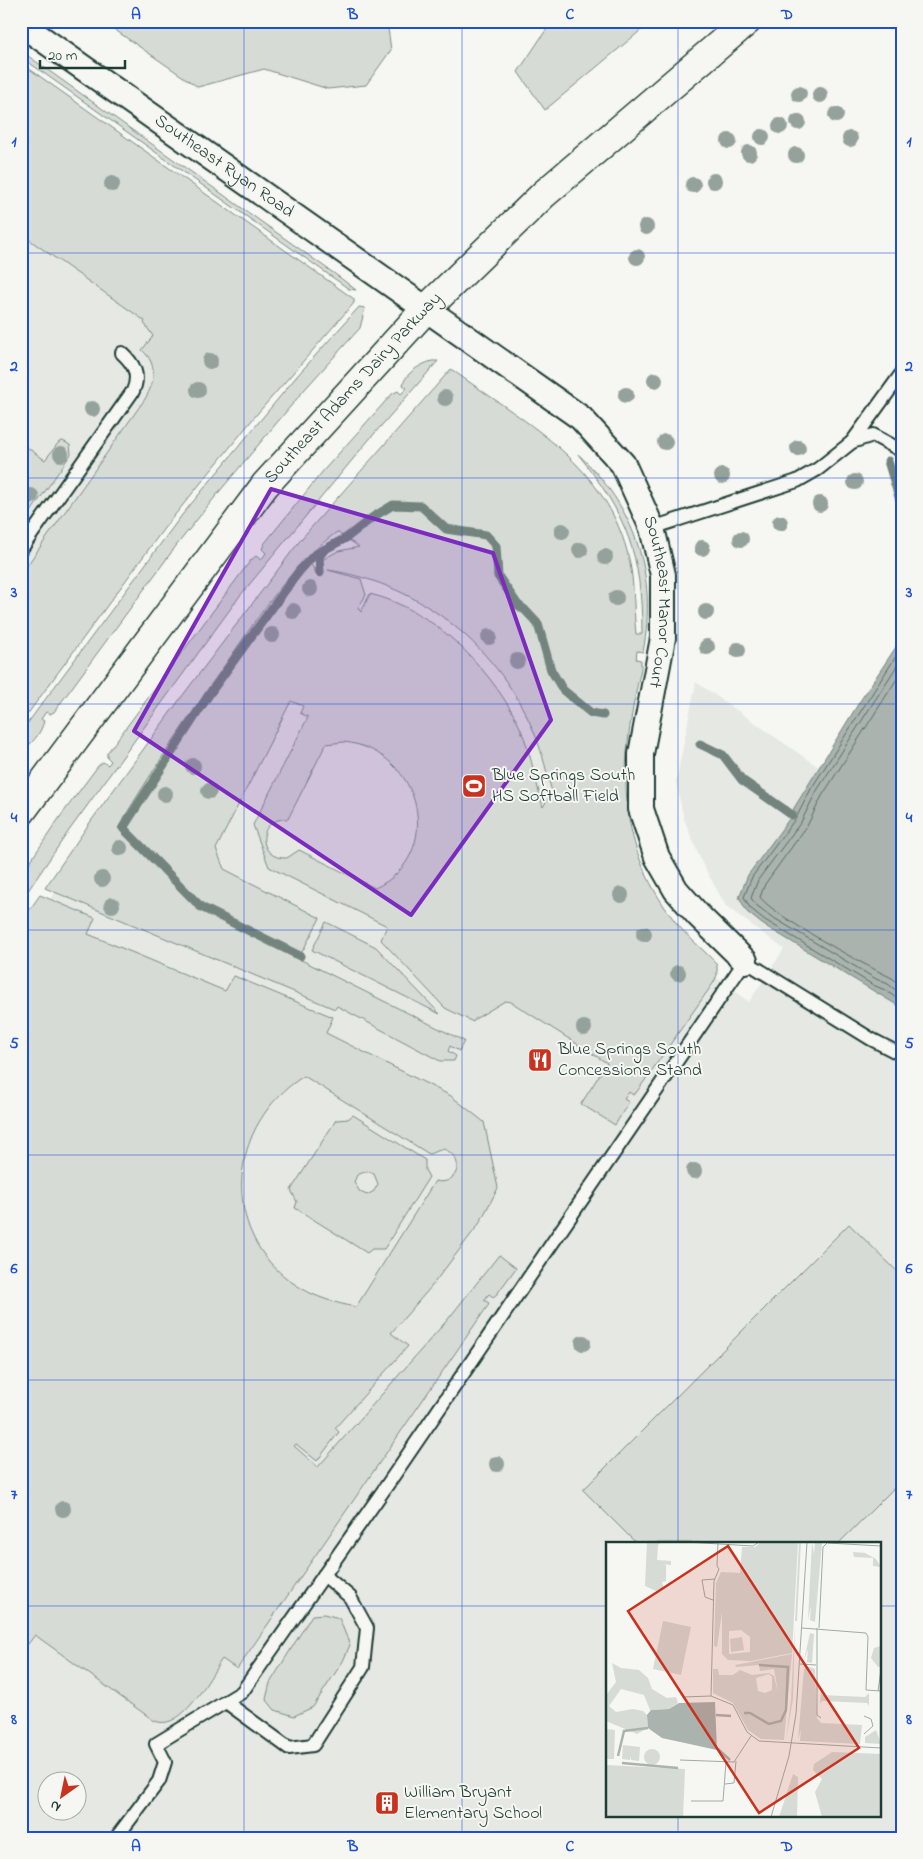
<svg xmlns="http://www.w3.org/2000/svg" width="923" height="1859" viewBox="0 0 923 1859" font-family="'Indie Flower',sans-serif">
<rect width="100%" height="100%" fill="#f6f6f2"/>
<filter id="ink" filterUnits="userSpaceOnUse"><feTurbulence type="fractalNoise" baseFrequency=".02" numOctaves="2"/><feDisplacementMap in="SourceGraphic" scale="10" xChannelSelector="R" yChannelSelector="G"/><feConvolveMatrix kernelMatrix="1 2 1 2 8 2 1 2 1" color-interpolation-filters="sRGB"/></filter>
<g filter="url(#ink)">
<g fill="#e6e8e4" fill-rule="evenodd">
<path d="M21 70 333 292 21 681Z"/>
<path d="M378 453 615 749 630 865 689 957 749 1002 784 949 726 906 702 863 684 819 676 782 696 682 902 825V1838H21V939ZM607 1543H879V1815H607ZM48 1782H78V1812H48Z"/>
</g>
<g fill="#d6dbd6" stroke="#7a8c85" fill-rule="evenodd">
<path d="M102 21H387L391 50 366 85 328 89 264 69 198 87Z"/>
<path d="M552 21H652L545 110 518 72Z"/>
<path d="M21 51 339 277 356 290 349 289 21 57Z"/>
<path d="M21 63 354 299V303L257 414 165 527 21 723V574L145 399C155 382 158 364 142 350L153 336 144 323 145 321 21 234Z"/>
<path d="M359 307 365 308 360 328 305 389 219 492 176 546 54 712 50 714 46 712 41 719 44 721C41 733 32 745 21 750V732L182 515 297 376Z"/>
<path d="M432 361H438L367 442 239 597 68 832 21 901V875L60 817 98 766 103 762 108 765 111 761 107 757V753L251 560 256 556 261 560 266 553 262 549 264 544 323 471 392 394 398 391 401 394 407 388 403 385C405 373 421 364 432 361Z"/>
<path d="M451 369C522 421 602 460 627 551 635 578 633 606 636 634H642C642 554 627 516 578 454 635 507 658 575 643 652L637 651 636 659 641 660V669C620 761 613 840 674 920 687 937 703 949 717 964V975L714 982 636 1093 633 1095 629 1092 624 1099 629 1102 615 1125 581 1104 607 1063 511 1002 505 1001 475 1019 473 1022 445 1008 381 940 387 926 269 867 253 825 308 717 300 713 303 706 291 701 216 849 224 869 320 918 301 954 202 906 126 827 206 704 295 583 311 564 317 575H321L324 572 322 560 338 551 359 547 337 532C292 564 260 615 229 659 191 714 152 770 118 828L205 912 464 1041 459 1051 450 1046 448 1051 456 1056 454 1061H440L337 1006 335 1009 45 888 91 821 183 695 302 538ZM328 570C422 584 501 649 536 737 543 755 547 774 552 792L543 807C534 777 530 745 515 717 485 663 432 609 370 594L361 612 358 608 366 595 361 579ZM344 742C423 751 446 856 375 888L299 850 287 858C256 860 256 817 288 819L326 744Z"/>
<path d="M63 441 70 445 71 454 21 526V443L45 460 59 442Z"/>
<path d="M40 895 95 918 88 934 225 991 234 976 333 1017 326 1033 451 1096 484 1122 498 1188 479 1224 431 1287 391 1333 408 1346 335 1428 339 1432 317 1461 296 1444 294 1446 318 1467 449 1318 499 1255 516 1268 497 1294 493 1297 489 1294 484 1300 489 1303 487 1307 237 1669 222 1659C209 1678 181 1735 153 1720L35 1635 21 1653V922ZM304 1076 429 1154 443 1149C467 1157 458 1187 435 1181L356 1307C335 1303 314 1297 296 1285 217 1233 228 1123 304 1076Z"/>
<path d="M326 922 376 947 440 1014 312 950Z"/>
<path d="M353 1115 425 1160V1170L429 1177 384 1249H372L367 1253 295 1208 297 1202 291 1190 336 1120 348 1119ZM367 1171 374 1174 378 1184 374 1191 367 1195 360 1192 354 1182 357 1175Z"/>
<path d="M849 1224 902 1276V1480L839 1543H636L583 1490Z"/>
<path d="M324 1614 339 1618 350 1645 343 1661 313 1707 294 1716 275 1710 266 1699 270 1683 312 1615Z"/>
</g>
<path fill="#aab3ae" stroke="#72847d" d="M902 638V1008L762 924 747 912 739 897 748 875 792 815 794 808 860 701Z"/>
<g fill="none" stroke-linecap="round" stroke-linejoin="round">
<g stroke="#576c65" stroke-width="1">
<path d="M902 647 811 789 796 818 752 877 744 897 750 908 765 920 873 985 885 990 902 1002"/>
<path d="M902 658 816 792 801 822 758 880 751 898 755 904 769 915 876 979 888 984 902 995"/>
<path d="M902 671 822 796 807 826 765 884 760 897C772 915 868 967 892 978L902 986"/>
</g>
<g stroke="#72847d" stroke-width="9">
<path d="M888 461 902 507"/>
<path d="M320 573 319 557 324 550"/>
<path d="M700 744 723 755 742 780 792 815"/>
<path d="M300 956 201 907 123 828 210 693 299 571 314 555 346 538 373 517 393 505 421 506 446 529 486 535 496 546 498 576 518 605 525 610 538 624 551 670 563 690 591 713 603 715"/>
</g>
<defs>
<g id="service">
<path d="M852 442 902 373"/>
<path d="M652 528 797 481 818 469 852 442 873 435 902 451"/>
<path d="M21 549 133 391C140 375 134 364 122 353"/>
<path d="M226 1702 289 1748 313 1745 363 1667 367 1628 350 1597 324 1575"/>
<path d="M116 1838 159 1781 165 1762 156 1744 242 1692 383 1491 745 961 871 1039 902 1055"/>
</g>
<g id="minor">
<path id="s1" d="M21 24 581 418 623 464 652 528 663 575V638L641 754V809L657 857 676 890 699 916 745 961"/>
</g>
<g id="secondary">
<path id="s2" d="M21 812 265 485 425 310 544 194 747 21"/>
</g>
</defs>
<use href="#service" stroke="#1f3d34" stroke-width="16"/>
<use href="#minor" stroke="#1f3d34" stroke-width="28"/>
<use href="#secondary" stroke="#1f3d34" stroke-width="31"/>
<use href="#service" stroke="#f6f6f2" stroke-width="12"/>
<use href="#minor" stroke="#f6f6f2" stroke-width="24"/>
<use href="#secondary" stroke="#f6f6f2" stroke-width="28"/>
</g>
<g fill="#94a29b">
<circle cx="799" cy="94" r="8"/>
<circle cx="820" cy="95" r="8"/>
<circle cx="836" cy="115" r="8"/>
<circle cx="798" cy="122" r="8"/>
<circle cx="780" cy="126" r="8"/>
<circle cx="762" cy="137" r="8"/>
<circle cx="850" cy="139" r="8"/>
<circle cx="729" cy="141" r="8"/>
<circle cx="749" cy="153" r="8"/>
<circle cx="796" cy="155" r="8"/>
<circle cx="714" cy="181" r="8"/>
<circle cx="112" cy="184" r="8"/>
<circle cx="693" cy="185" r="8"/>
<circle cx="646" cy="227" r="8"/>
<circle cx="637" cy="257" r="8"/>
<circle cx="210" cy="361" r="8"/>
<circle cx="655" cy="380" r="8"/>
<circle cx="198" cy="390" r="8"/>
<circle cx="626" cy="395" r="8"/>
<circle cx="445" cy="398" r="8"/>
<circle cx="92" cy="409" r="8"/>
<circle cx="665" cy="442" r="8"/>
<circle cx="798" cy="448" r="8"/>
<circle cx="61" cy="454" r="8"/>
<circle cx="722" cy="476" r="8"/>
<circle cx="855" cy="482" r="8"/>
<circle cx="31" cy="496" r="8"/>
<circle cx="820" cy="504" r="8"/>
<circle cx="780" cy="523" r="8"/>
<circle cx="562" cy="531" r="8"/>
<circle cx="741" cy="539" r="8"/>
<circle cx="702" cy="548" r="8"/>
<circle cx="580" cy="550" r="8"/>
<circle cx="605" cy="557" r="8"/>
<circle cx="310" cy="589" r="8"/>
<circle cx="616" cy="598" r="8"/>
<circle cx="293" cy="611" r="8"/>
<circle cx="706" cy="612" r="8"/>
<circle cx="272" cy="635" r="8"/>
<circle cx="489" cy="637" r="8"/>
<circle cx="707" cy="647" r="8"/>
<circle cx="738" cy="650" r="8"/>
<circle cx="517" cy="661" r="8"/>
<circle cx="193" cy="766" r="8"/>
<circle cx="209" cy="791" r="8"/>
<circle cx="165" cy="794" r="8"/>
<circle cx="120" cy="848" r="8"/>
<circle cx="102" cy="879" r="8"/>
<circle cx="621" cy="895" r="8"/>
<circle cx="112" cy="905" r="8"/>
<circle cx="644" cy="934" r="8"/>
<circle cx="678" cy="973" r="8"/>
<circle cx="584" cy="1028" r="8"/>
<circle cx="694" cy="1171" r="8"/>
<circle cx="583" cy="1343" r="8"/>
<circle cx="497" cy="1464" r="8"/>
<circle cx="63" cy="1509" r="8"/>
</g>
</g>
<path fill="#7b2cbf" fill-opacity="0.2" stroke="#7b2cbf" stroke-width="4" stroke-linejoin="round" d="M271 489 493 553 551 720 411 915 134 731Z"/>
<path fill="none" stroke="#1d4ed8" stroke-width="1" stroke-opacity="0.55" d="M244 21V1838M462 21V1838M678 21V1543M21 253H902M21 478H902M21 704H902M21 930H902M21 1155H902M21 1380H902M21 1606H607M879 1606H902M678 1815V1838"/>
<defs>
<symbol id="stadium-square" viewBox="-11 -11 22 22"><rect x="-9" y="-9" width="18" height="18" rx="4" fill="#c8321e" stroke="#f6f6f2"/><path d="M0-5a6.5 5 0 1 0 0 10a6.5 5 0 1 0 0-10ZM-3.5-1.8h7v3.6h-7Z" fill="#fff"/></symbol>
<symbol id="restaurant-square" viewBox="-11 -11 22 22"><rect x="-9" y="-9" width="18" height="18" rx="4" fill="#c8321e" stroke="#f6f6f2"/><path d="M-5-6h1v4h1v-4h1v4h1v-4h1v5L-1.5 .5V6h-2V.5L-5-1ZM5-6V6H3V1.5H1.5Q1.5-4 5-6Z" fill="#fff"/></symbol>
<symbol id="building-square" viewBox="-11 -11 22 22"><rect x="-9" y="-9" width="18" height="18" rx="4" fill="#c8321e" stroke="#f6f6f2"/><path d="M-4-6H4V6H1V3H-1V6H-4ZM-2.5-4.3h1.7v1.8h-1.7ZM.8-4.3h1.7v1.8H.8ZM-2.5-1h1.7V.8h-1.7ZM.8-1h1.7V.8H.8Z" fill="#fff"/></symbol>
</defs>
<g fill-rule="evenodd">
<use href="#stadium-square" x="460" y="772" width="28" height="28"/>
<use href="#restaurant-square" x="526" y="1046" width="28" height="28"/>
<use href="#building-square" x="373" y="1789" width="28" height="28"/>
</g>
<g text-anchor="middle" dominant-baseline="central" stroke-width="4" stroke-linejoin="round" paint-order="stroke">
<g font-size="18" fill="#1f3d34" stroke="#f6f6f2">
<text stroke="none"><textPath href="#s1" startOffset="248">Southeast Ryan Road</textPath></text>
<text stroke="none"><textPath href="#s2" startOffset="539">Southeast Adams Dairy Parkway</textPath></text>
<text stroke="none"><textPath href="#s1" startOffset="892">Southeast Manor Court</textPath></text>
</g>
<g font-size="18" fill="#1f3d34" stroke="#f6f6f2" text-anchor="start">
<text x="492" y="776">Blue Springs South<tspan x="492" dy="21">HS Softball Field</tspan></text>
<text x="558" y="1050">Blue Springs South<tspan x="558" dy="21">Concessions Stand</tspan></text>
<text x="404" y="1793">William Bryant<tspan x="404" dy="21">Elementary School</tspan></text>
</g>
</g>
<g transform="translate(606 1542)">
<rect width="275" height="275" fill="#f6f6f2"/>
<path d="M41 0H55L52 3 51 18 65 19V23L56 22 60 23V39L56 40 58 47 50 49 39 44ZM155 0H192L186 111 145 119 122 118 116 112V70L111 105 108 104 110 41 115 30 134 31 136 5H149ZM135 88 144 95V110L123 112V89ZM193 0H195L191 79H189ZM206 0 208 12 209 0 216 1 209 80 204 78 205 64 202 78ZM247 10 259 11 270 17 275 25 267 24V16L248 15ZM57 79 85 85 75 133 47 127ZM189 80 187 157 180 197 185 158ZM204 91 208 92 206 121 201 120 202 107 198 118ZM136 95 138 108 125 110 124 97ZM275 104V124L272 125 265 116 268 106ZM186 112 178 198 155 197 142 188 127 161 107 151V127H112L113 133H127L134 128 146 133 163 131 168 134 172 150 168 127 154 129 153 123 130 125 129 123ZM163 132 166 135V148L159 151 152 149 150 136ZM6 121 15 126 33 128 42 136 46 147 61 156 70 155 72 161 63 167 44 168 38 153 15 147 3 164 10 170 27 167 37 169 41 173 42 186 31 192 0 179V153L10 140ZM201 124 209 127 211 176 215 181 256 183 254 202 194 199 195 187 192 198 198 127ZM215 149 216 153 259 155 263 151V164L261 161 216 159 214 162ZM0 187 9 188 8 217H0ZM270 188 275 202 259 201V195ZM17 203 34 205 33 219 25 218V214L24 218 16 217ZM38 215a8 8 0 1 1 16 0a8 8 0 1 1-16 0ZM226 210 275 212V275H216L209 250 216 237 207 228 208 222ZM0 223 79 227 77 275H0ZM187 232 192 235 191 275H173Z" fill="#d6dbd6" fill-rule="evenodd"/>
<path d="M109 160 111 208 56 196 42 186 41 173 45 168 63 167 73 161Z" fill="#aab3ae"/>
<path fill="none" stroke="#aab3ae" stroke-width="2.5" d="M138 171H144L163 182 175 179 180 168 182 125 153 123M110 173 125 174M112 207 124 218M12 214 18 189 42 186M16 221 72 226"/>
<path fill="none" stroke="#a0aca6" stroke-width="1" d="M80 0 147 4 153 0M222 1 275 4M107 58 99 55 96 38 109 37M196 86 260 91 262 95 260 148 275 149M211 86V173L215 176M213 86 217 5 222 0M194 122 210 123M272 149 275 128M105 154 127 163 141 190 153 199 275 206M77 155 105 154 108 39 113 27 111 24 112 0M258 192 267 184 265 177 258 174M74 218 128 220 145 194M119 242 128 241 130 219M85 259H117L120 220M165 275 183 214 190 172 201 0"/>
<path fill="#c8321e" fill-opacity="0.15" stroke="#c8321e" stroke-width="2.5" d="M122 4 253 206 153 271 22 69Z"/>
<rect width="275" height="275" fill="none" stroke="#1f3d34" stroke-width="2.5"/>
</g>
<rect width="923" height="1859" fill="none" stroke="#f6f6f2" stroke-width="55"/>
<g transform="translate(62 1796) rotate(213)"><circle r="24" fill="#f6f6f2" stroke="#a0aca6"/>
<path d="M0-4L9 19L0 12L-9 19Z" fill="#c8321e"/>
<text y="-8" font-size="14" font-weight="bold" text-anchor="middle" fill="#1f3d34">N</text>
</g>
<path d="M40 60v8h85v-8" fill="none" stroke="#1f3d34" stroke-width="2.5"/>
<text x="48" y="60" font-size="15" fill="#1f3d34" stroke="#f6f6f2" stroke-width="4" paint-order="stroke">20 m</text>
<rect x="28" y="28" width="868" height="1804" fill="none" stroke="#1d4ed8" stroke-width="2"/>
<g font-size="16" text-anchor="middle" font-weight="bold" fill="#1d4ed8">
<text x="136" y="19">A</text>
<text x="353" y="19">B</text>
<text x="570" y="19">C</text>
<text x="787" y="19">D</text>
<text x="14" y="146">1</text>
<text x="909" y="146">1</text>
<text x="14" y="371">2</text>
<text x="909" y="371">2</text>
<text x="14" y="597">3</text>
<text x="909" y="597">3</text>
<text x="14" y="822">4</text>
<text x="909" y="822">4</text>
<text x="14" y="1048">5</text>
<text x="909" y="1048">5</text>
<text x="14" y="1273">6</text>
<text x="909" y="1273">6</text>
<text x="14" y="1499">7</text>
<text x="909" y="1499">7</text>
<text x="14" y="1724">8</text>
<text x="909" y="1724">8</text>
<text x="136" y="1851">A</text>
<text x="353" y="1851">B</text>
<text x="570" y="1851">C</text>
<text x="787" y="1851">D</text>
</g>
</svg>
